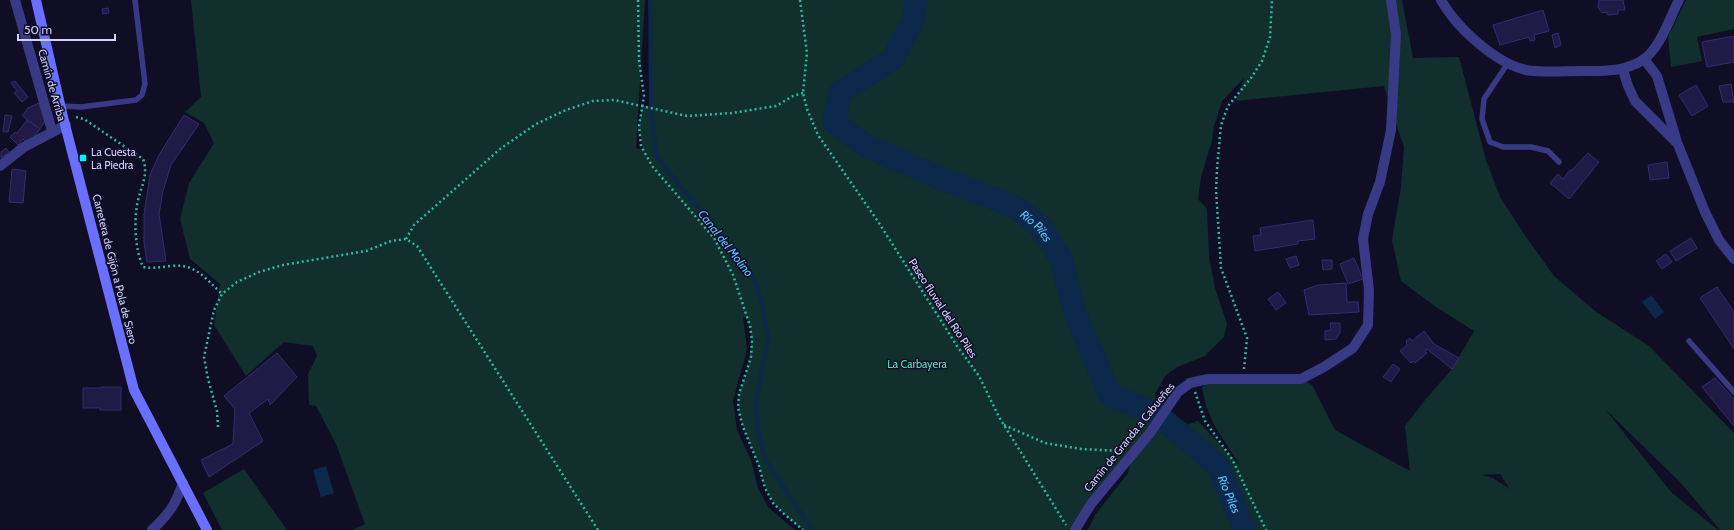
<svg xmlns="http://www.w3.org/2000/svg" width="1734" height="530" viewBox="0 0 1734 530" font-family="Cabin,sans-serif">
<rect width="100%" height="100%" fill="#100e25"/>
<g fill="#112f2c" fill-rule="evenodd">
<path d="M191 0H645L636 148 643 150 639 126 642 106H651L650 0H1402L1413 58 1459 57 1486 160 1500 197 1524 234 1554 276 1595 311 1649 346 1734 433V530H1720L1681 483 1605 409 1671 492 1718 530H1092L1094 528 1091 530H1088L1095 515 1128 473 1132 458 1075 530H803C793 522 782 514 774 503 766 492 763 480 759 467 752 443 735 420 739 394 740 388 743 382 745 377 751 355 754 339 747 317H743L747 349 733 401 737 430 751 460 758 488 768 507 795 530H352L365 524 336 444 316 406 309 405 308 374 317 356 313 346 284 342 246 376 214 325 220 284 190 259 180 219 189 183 214 143 204 123 185 112 201 97ZM1244 78 1236 101 1384 86 1404 147 1401 187 1392 240 1401 281 1436 307 1474 331 1452 369 1425 400 1405 426 1410 471 1335 430 1312 385 1301 379H1208L1202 388 1206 406 1214 425 1241 467 1198 421 1161 433 1155 394 1165 376 1177 367 1205 356 1224 337 1227 324 1215 288 1209 256 1207 209 1198 199 1201 177 1212 141 1214 126 1222 101ZM1500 474 1510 489 1493 478 1481 475Z"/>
<path d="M1686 0H1734V29L1697 37 1702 61 1671 67 1668 37Z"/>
<path d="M244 469 287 530H222L203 493Z"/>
</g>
<g fill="#0c284b">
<path d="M1651 295 1664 312 1655 319 1642 302Z"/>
<path d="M326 466 334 493 321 497 313 470Z"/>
</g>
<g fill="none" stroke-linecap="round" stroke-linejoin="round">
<path stroke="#0c284b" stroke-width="4" d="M650 0 651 106 656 156 753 275 762 304 768 339 756 401 757 427 765 459 812 530"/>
<path stroke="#0c284b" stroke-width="23" id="s1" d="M916 0 913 20 893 59 840 92 834 122 866 146 942 179 1016 207 1041 227 1061 259 1075 313 1110 395 1157 414 1218 466 1245 530"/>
</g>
<g fill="#201a46" stroke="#352b73">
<path d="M1599 0H1623L1625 10H1618V14L1608 15 1607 12 1602 13 1598 7Z"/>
<path d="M108 8 109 13 103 14 102 9Z"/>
<path d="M1543 10 1549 31 1534 35 1535 40 1530 41 1529 37 1500 45 1493 25Z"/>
<path d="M1558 33 1561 45 1555 48 1552 35Z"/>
<path d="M1734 36V62L1707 67 1702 42Z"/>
<path d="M15 81 28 97 22 102 14 93 17 91 11 83Z"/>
<path d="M1731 84 1734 102H1723L1719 86Z"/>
<path d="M1696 85 1708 106 1692 116 1679 95Z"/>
<path d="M39 103 45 121 40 129 22 116 28 108Z"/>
<path d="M5 115 12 116 8 132H3Z"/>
<path d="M184 115 199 124 171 165 163 191 159 214 166 261 147 262 144 242V214L150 175 159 155Z"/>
<path d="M27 120 40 129 34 137 26 142 23 139 18 145 10 137 15 132 17 133Z"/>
<path d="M6 148 9 152 1 158V152Z"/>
<path d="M1588 153 1599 162 1569 199 1550 183 1558 174 1563 179 1570 170 1571 171Z"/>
<path d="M1667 162 1669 178 1650 180 1648 165Z"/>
<path d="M12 169 26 171 23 203 9 202Z"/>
<path d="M1313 220 1315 239 1298 241V244L1255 251 1253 236 1261 235 1260 228Z"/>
<path d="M1691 238 1697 248 1676 261 1670 251Z"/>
<path d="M1666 254 1672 262 1662 269 1656 261Z"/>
<path d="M1296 256 1299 265 1290 268 1286 259Z"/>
<path d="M1354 258 1363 279 1348 284 1340 264Z"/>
<path d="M1322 260H1332V269L1323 270Z"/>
<path d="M1346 283 1347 302H1358L1359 312 1309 315 1304 290 1318 285Z"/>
<path d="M1717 287 1734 312V349L1700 298Z"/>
<path d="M1278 292 1286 303 1276 310 1268 299Z"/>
<path d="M1330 323H1340V333L1336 339 1325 340V331L1331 330Z"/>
<path d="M1424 331 1434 344 1459 358 1452 369 1427 349 1425 352 1427 353 1415 363 1413 361 1411 363 1400 351 1407 345 1406 341 1410 338 1412 341Z"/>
<path d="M277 353 297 377 270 405 268 399 249 413 263 441 209 477 201 460 233 444 235 409 224 396Z"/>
<path d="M1393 364 1400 369 1391 382 1383 377Z"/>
<path d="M1715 378 1734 399V426L1702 387Z"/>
<path d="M101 387H121V410H100V408H83V388H101Z"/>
</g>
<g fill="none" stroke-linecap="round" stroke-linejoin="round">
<g stroke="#2cb9a7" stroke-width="2.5" stroke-dasharray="2 3" stroke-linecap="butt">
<path d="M638 0 639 60 644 96 639 126 641 146 652 166 714 238 733 275 750 326 752 340 751 357 739 394 738 408 743 427 759 466 765 488 773 503 783 513 803 530"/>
<path d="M800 0 807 53 803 93 807 109 818 135 879 223 957 346 979 376 999 417 1066 525"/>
<path d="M76 117 84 119 143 159C149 176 140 188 137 205 134 224 135 249 143 267 153 269 161 267 171 266 195 263 205 278 222 294"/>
<path d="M406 239 414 225 500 149 536 124 566 110 593 101 614 100 687 116 732 113 776 106 793 96 803 93"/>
<path d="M1244 369 1247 338 1221 268 1216 190 1217 169 1221 125 1228 106 1251 78 1262 61 1270 37 1272 0"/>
<path d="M1195 392 1205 421 1232 459 1266 530"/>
<path d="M1004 425 1045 443 1081 449 1123 451"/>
<path d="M218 427 217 411 208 379 204 357 214 310 222 294 237 282 259 272 283 265 366 251 391 241 406 239 417 246 598 530"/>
</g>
<g stroke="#383a85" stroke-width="5.5">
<path d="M1508 63 1484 99 1482 119 1490 142 1503 147H1531L1548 151 1559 162"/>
<path d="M61 106 81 107 136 100 142 95 145 84 135 0"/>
<path d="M1689 341 1734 392"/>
</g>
<g stroke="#383a85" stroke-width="10">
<path d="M15 0 52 131"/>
<path d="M1441 0C1456 27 1495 63 1526 70 1542 73 1565 71 1581 71 1603 71 1624 72 1643 60 1661 47 1669 19 1679 0"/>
<path d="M1644 59 1657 76 1677 142 1705 212 1719 240 1734 259"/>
<path d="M1623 70 1628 86 1635 101 1676 142"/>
<path d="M0 166 24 147 66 125"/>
<path d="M152 530C170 513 175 505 183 483"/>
<path d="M1075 530 1091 504 1150 433 1178 392 1190 383 1208 379H1301L1324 367 1353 348 1368 325 1369 290 1363 239 1368 214 1380 182 1391 130 1396 34 1391 0"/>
</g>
<path stroke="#696fff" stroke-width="10" d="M36 0 63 117 134 390 207 530"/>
</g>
<rect fill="#00f4fd" stroke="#100e25" stroke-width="1.5" x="79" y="154" width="8" height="8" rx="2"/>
<g text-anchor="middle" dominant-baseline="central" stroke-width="3" stroke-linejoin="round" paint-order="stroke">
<g font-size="11" fill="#d4d2ff" stroke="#100e25">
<text transform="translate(52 85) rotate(74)">Camín de Arriba</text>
<text transform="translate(115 269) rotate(76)">Carretera de Gijón a Pola de Siero</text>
<text transform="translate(943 308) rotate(57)">Paseo fluvial del Rio Piles</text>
<text transform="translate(1129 437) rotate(-51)">Camín de Granda a Cabueñes</text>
</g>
<g font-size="11" fill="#d4d2ff" stroke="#100e25" text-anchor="start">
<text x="91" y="152">La Cuesta<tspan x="91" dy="13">La Piedra</tspan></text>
</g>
<g font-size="11" fill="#5be2b7" stroke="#100e25">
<text x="917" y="364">La Carbayera</text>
</g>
<g font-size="12" font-style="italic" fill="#60c0ff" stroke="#100e25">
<text stroke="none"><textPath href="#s1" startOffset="387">Río Piles</textPath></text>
<text transform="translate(726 243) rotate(52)">Canal del Molino</text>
<text stroke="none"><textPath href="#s1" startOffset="735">Río Piles</textPath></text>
</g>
</g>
<path d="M18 34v6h97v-6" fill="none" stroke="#d4d2ff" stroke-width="2"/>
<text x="24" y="34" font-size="12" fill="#d4d2ff" stroke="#100e25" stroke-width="3" paint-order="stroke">50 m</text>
</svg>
